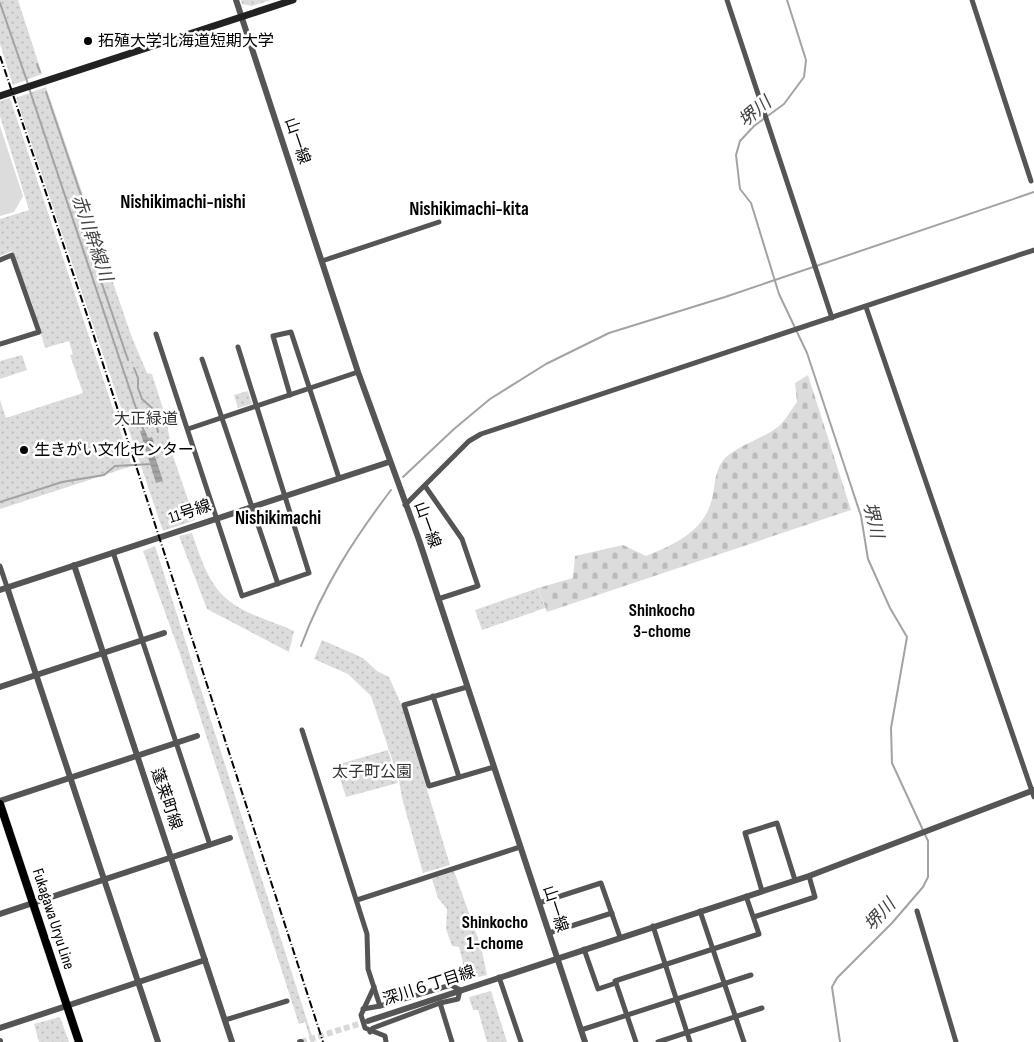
<svg xmlns="http://www.w3.org/2000/svg" width="1034" height="1042" viewBox="0 0 1034 1042" font-family="'Sofia Sans Condensed','Noto Sans JP',sans-serif">
<defs>
<pattern id="grass-dots" width="8" height="8" patternUnits="userSpaceOnUse" patternTransform="scale(1.25)"><rect width="8" height="8" fill="#dcdcdc"/><path d="M2 2h.1M6 6h.1" fill="none" stroke="#bbb" stroke-width="1.8" stroke-linecap="round"/></pattern>
<pattern id="cemetery-stones" width="16" height="16" patternUnits="userSpaceOnUse" patternTransform="scale(1.25)"><rect width="16" height="16" fill="#dcdcdc"/><path d="M2 7V4a2 2 0 0 1 4 0v3zM10 15v-3a2 2 0 0 1 4 0v3z" fill="#bbb"/></pattern>
<pattern id="water-rules" width="6" height="5" patternUnits="userSpaceOnUse" patternTransform="scale(1.25)"><rect width="6" height="5" fill="#a3a3a3"/><path d="M0 2.5h6" fill="none" stroke="#8b8b8b"/></pattern>
</defs>
<rect width="100%" height="100%" fill="#fff"/>
<g fill="url(#grass-dots)">
<path d="M0 0H18L42 74 13 85 0 44Z"/>
<path d="M241 0H271L252 6 242 4Z"/>
<path d="M46 87 131 335 147 373 152 374 166 418 172 453 195 520 163 531 16 98Z"/>
<path d="M10 98 132 466 0 509V400L6 418 83 393 70 355 73 354 69 341 45 348 32 303 12 251 0 256V219L29 210 0 116V101Z"/>
<path d="M22 355 27 370 0 379V361Z"/>
<path d="M248 391 252 404 238 408 234 395Z"/>
<path d="M192 533C200 556 208 584 228 600 246 615 273 621 294 631L289 652 207 609 179 536Z"/>
<path d="M155 546 314 1042H311L305 1022 299 1024 179 651 143 551Z"/>
<path d="M538 588 545 608 482 630 475 610Z"/>
<path d="M322 640 363 658 377 671 389 677 401 704 450 865 423 873 402 798 399 780 371 696 348 674 314 659Z"/>
<path d="M388 750 398 783 346 797 336 765Z"/>
<path d="M454 871 481 947 487 975 465 980 460 974 463 962 459 947 452 946 446 929 447 909 438 898 432 879Z"/>
<path d="M491 991 507 1042H487L478 1010H473L469 997Z"/>
<path d="M60 1017 69 1042H39L34 1024Z"/>
</g>
<path fill="url(#cemetery-stones)" d="M808 375 851 510 547 612 538 588 573 578 575 556 623 545 646 556C676 544 707 530 713 494 715 483 716 467 725 458 739 445 762 439 778 427 785 421 791 410 797 402L795 383Z"/>
<path fill="#dcdcdc" d="M0 126 23 196 14 212 0 216Z"/>
<path fill="url(#water-rules)" d="M145 430 148 438 152 437 155 446 152 447 163 481 156 483 140 431Z"/>
<g fill="none" stroke-linecap="round" stroke-linejoin="round">
<g stroke="#a3a3a3" stroke-width="2">
<path d="M787 0 806 60 804 77 784 104 754 126 740 141 736 155 740 189 751 203 779 294 807 353 861 516 868 559 890 608 907 637 891 728 892 763 928 841V877L923 887 892 923 837 978 832 987 840 1042"/>
<path d="M0 3 28 84"/>
<path d="M37 64 40 72"/>
<path d="M29 88 144 432"/>
<path d="M46 92 104 263 102 273"/>
<path d="M101 281 128 360"/>
<path d="M134 368 138 378V388L142 399 153 409 158 432"/>
<path d="M403 477 454 429 490 399 546 364 609 333 725 297 1034 192"/>
<path d="M0 502 62 482 104 475 115 466 152 464"/>
<path d="M301 646C323 587 353 540 391 490"/>
</g>
<path stroke="#d9d9d9" stroke-width="6" stroke-dasharray="6 3" stroke-linecap="butt" d="M301 1042 368 1021"/>
<defs>
<path id="primary" d="M0 804 79 1042"/>
</defs>
<use href="#primary" stroke="#dbdbdb" stroke-width="9"/>
<g stroke="#555" stroke-width="5">
<path d="M727 0 832 318"/>
<path d="M972 0 1031 181"/>
<path d="M0 260 12 255 39 332 0 344"/>
<path d="M322 261 439 222"/>
<path d="M866 307 1034 797"/>
<path d="M156 334 242 596 309 573 238 347"/>
<path d="M202 359 278 584"/>
<path d="M290 395 273 336 291 332 339 478"/>
<path d="M188 429 358 372"/>
<path d="M425 486 462 539 478 586 438 599"/>
<path d="M405 505 469 441 481 434 1034 250"/>
<path d="M113 552 210 845"/>
<path d="M0 566 7 587"/>
<path d="M467 687 404 705 429 786 494 767"/>
<path d="M433 696 459 777"/>
<path d="M302 730 367 934 368 969 380 1006 451 985 460 990 458 999 440 1003"/>
<path d="M762 891 745 833 777 823 795 880"/>
<path d="M357 900 520 847"/>
<path d="M539 903 601 883 620 937"/>
<path d="M700 911 744 1042"/>
<path d="M917 911 956 1042"/>
<path d="M754 917 815 897 809 876"/>
<path d="M653 926 690 1042"/>
<path d="M549 933 612 913"/>
<path d="M584 949 598 989 616 983 615 981 759 934 746 896"/>
<path d="M499 977 521 1042"/>
<path d="M616 983 636 1042"/>
<path d="M374 987 361 1015 365 1028 385 1036 386 1042"/>
<path d="M363 1009 380 1006"/>
<path d="M225 1020 287 1001"/>
<path d="M581 1030 751 975"/>
<path d="M370 1032 373 1028 440 1003 452 1042"/>
<path d="M658 1042 762 1008"/>
</g>
<g stroke="#555" stroke-width="6">
<path d="M236 0 358 372 419 540 585 1042"/>
<path d="M74 565 232 1042"/>
<path d="M7 587 158 1042"/>
<path d="M0 590 389 462"/>
<path d="M0 687 164 633"/>
<path d="M0 801 197 736"/>
<path d="M0 914 230 838"/>
<path d="M368 1021 809 876 1034 790"/>
<path d="M0 1028 205 960"/>
<path d="M0 1041V1042"/>
<path d="M300 1042H301"/>
</g>
<path stroke="#222" stroke-width="7" d="M0 96 293 0"/>
<use href="#primary" stroke="#000" stroke-width="8"/>
<path stroke="#000" stroke-width="2" stroke-dasharray="8 2.5 1 2.5" stroke-linecap="butt" d="M0 56 90 324 323 1042"/>
</g>
<g fill="#000" stroke="#fff" stroke-width="2">
<circle cx="88" cy="41" r="5"/>
<circle cx="24" cy="450" r="5"/>
</g>
<g text-anchor="middle" dominant-baseline="central" stroke-width="5" stroke-linejoin="round" paint-order="stroke">
<g font-size="16" fill="#000" stroke="#fff" text-anchor="start">
<text x="98" y="41">拓殖大学北海道短期大学</text>
<text x="34" y="450">生きがい文化センター</text>
</g>
<g font-size="16" fill="#000" stroke="#fff">
<text transform="translate(297 141) rotate(71)">山一線</text>
<text transform="translate(190 512) rotate(-18)">11号線</text>
<text transform="translate(427 525) rotate(70)">山一線</text>
<text transform="translate(166 799) rotate(71)">蓬莱町線</text>
<text transform="translate(555 909) rotate(72)">山一線</text>
<text transform="translate(53 919) rotate(72)">Fukagawa Uryu Line</text>
<text transform="translate(429 986) rotate(-18)">深川６丁目線</text>
</g>
<g font-size="16" fill="#333" stroke="#fff">
<text x="146" y="419">大正緑道</text>
<text x="372" y="772">太子町公園</text>
</g>
<g font-size="18" font-style="italic" fill="#444" stroke="#fff">
<text transform="translate(755 112) rotate(-40)">堺川</text>
<text transform="translate(92 238) rotate(71)">赤川幹線川</text>
<text transform="translate(873 520) rotate(77)">堺川</text>
<text transform="translate(880 915) rotate(-47)">堺川</text>
</g>
<g font-size="18" font-weight="bold" fill="#000" stroke="#fff">
<text x="662" y="610">Shinkocho<tspan x="662" dy="21">3-chome</tspan></text>
<text x="495" y="922">Shinkocho<tspan x="495" dy="21">1-chome</tspan></text>
</g>
<g font-size="19" font-weight="bold" fill="#000" stroke="#fff">
<text x="183" y="202">Nishikimachi-nishi</text>
<text x="469" y="209">Nishikimachi-kita</text>
<text x="278" y="518">Nishikimachi</text>
</g>
</g>
</svg>
